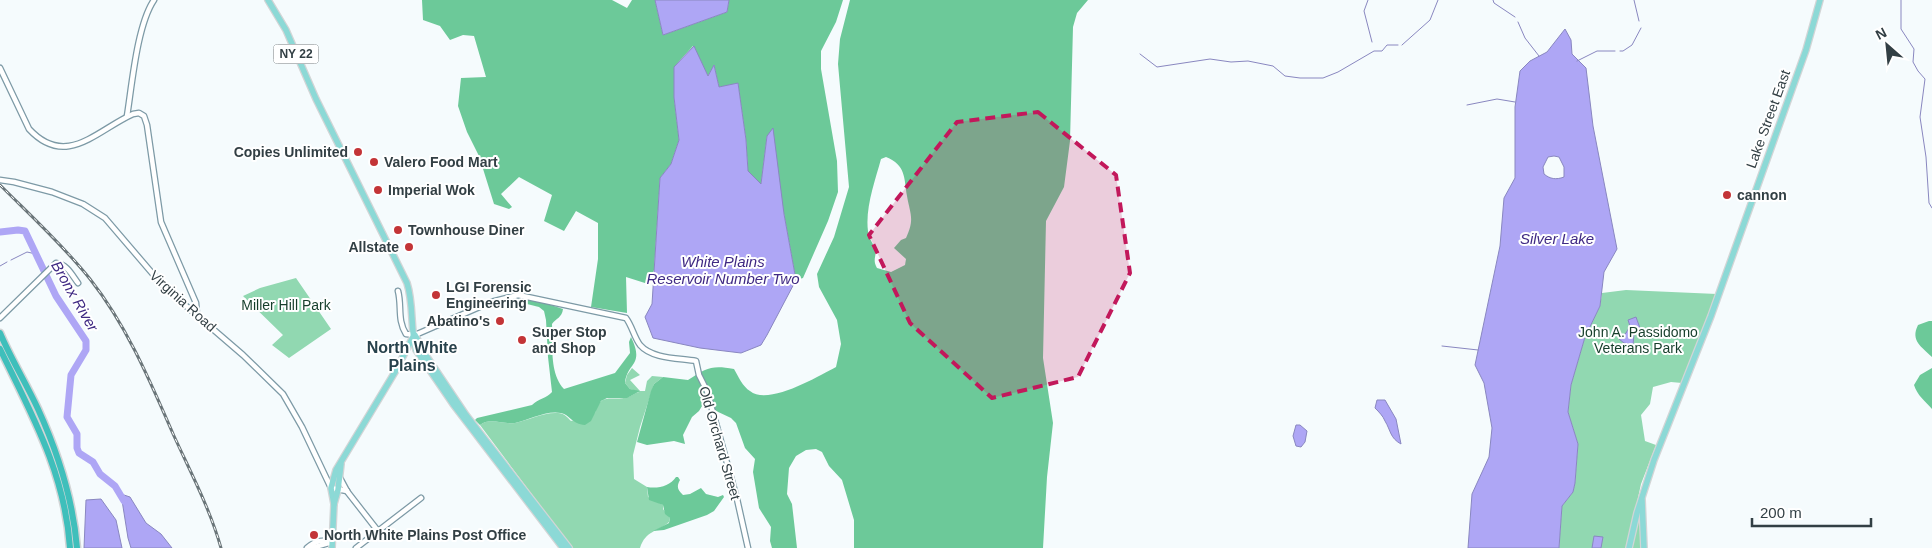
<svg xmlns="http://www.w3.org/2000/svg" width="1932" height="548" viewBox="0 0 1932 548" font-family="Arial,sans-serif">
<rect width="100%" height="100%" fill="#f5fbfd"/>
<g fill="#91d8b1">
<path d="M296 278 331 329 289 358 272 345 283 335 243 296 260 288Z"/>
<path d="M1626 290 1717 294 1682 383 1671 382 1653 387 1650 404 1641 415 1645 441 1656 445 1641 484 1627 548H1559L1562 506 1573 492 1575 483 1578 444 1568 412 1571 385 1585 337 1600 306 1602 293Z"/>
<path d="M632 368 640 375 630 380 640 391H645L647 381 652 376 663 377 654 384 640 427 633 455 634 479 647 487 648 497 663 505V509L670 518 669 522C656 533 646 530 640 548H572L480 425C490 417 503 425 515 423 529 420 543 412 558 413 564 413 567 417 571 421L595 413C601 391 612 402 628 397 631 396 635 393 639 392L630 389 625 383 627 375Z"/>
<path d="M1641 513V548H1631L1639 514Z"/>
</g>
<g fill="#6cc999" fill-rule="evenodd">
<path d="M422 0H612L627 8 632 0H655L663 35 727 12 729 0H843L836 22 821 51V69L837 161 838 192 828 221 803 278 796 280 784 214 767 136 761 184 748 171 746 140 738 84 719 87 714 65 708 76 693 46 674 67V97L679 140 671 164 660 178 654 270 648 284 626 277 627 313 591 307 598 259V223L576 211 564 231 544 221 552 195 519 177 501 194 512 207 509 209 494 204 479 156 467 132 458 106 461 78 486 77 474 36 463 35 450 40 440 26 423 20Z"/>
<path d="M850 0H1088L1077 13 1073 27 1070 141 1064 187 1046 221 1043 358 1053 423 1047 477 1043 548H854V520L842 480 829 466 822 452 816 449 806 450 796 456 789 468 787 494 792 504 797 548H772L770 541 771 527 759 508 753 472 755 459 745 448 736 423 731 418 714 410 703 396 702 406 699 411 692 417 683 435 685 444 674 441 647 445 637 442 651 391 654 384 663 377 688 380C707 368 711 365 734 369 738 376 743 387 750 391 768 406 817 377 836 367L841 344 837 320 819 287 817 274 834 237 849 187 838 64 840 39ZM886 157C906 165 904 178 907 196 910 214 915 219 906 238L901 240 894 248 906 259 905 265 891 272 877 268C872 259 877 257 875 249 873 243 869 239 868 231 865 208 875 181 881 159Z"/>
<path d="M521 299 536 300 563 309C562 318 556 318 552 324 553 345 549 373 564 389L615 373 630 353 629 342 631 337C645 366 627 362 625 383L630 389 640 391 627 398H607L601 401 591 421 585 425C572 424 570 415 561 413 546 410 529 420 515 423 503 425 490 417 480 425L475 420 477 418 532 405C538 399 547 398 552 392L548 357 546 320 544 311 539 307 527 304 493 308Z"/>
<path d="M1929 321H1932V357C1922 347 1910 341 1918 325Z"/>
<path d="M1932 368V409C1925 401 1917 395 1914 385L1920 375Z"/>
<path d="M676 477H678L680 480C676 487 678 490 683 495L690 494 701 488 706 494 718 497 723 495 724 497 714 511 707 515 664 530 653 531 669 523 670 518 665 514 663 505 649 500 647 487C658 489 670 486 676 477Z"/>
</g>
<g fill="#aea6f5" stroke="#8987c0" fill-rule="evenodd">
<path d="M655 0H729L727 12 663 35Z"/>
<path d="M1565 29 1571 40 1572 54 1586 68 1593 126 1617 249 1604 272 1600 306 1585 337 1571 385 1568 412 1578 444 1575 483 1573 492 1562 506 1559 548H1468L1472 494 1489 457 1492 428 1484 383 1475 365 1500 246 1504 198 1515 178V107L1520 71 1530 61 1547 52ZM1554 156 1559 157 1564 167V177C1556 180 1550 179 1544 174L1543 167 1548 157Z"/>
<path d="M694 46 708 76 714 65 719 87 738 83 746 140 748 171 761 184 767 136 773 128 784 214 796 280 767 335 761 345 741 353 700 348 653 338 645 317 652 304 660 178 671 164 679 140 674 97V67Z"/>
<path d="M1636 317 1641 331 1634 334 1633 345 1624 343 1619 339 1626 333 1630 326 1628 320Z"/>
<path d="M1377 400H1385L1396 419 1401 444C1390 438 1391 431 1385 421 1383 416 1379 412 1375 408Z"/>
<path d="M1296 425H1300L1307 431 1305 442 1301 447 1296 446 1293 436Z"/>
<path d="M121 494 130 497 146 523 161 534 172 548H131L128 538Z"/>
<path d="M101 499 116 520 122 548H84L86 500Z"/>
<path d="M1594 536 1603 537 1601 548H1592Z"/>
</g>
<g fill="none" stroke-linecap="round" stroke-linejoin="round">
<g stroke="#8987c0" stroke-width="1">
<path d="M1368 0 1364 11 1372 42"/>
<path d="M1493 0 1494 3 1515 17"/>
<path d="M1634 0 1639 21"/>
<path d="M1901 0V29L1914 49 1913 62 1918 71 1925 79 1920 117 1926 157 1929 203 1932 208"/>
<path d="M1518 22 1525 38 1539 56"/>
<path d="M1402 45 1430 20 1438 0"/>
<path d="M1620 51H1623L1632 45 1641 28"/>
<path d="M1140 54 1157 67 1210 59 1231 62 1248 61 1273 66 1285 76 1300 78H1323L1338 72 1374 51H1382L1387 45H1398"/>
<path d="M1577 61 1597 51H1615"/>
<path d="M1467 105 1497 99 1515 102"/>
<path d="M11 260 27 252 36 254"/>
<path d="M0 266 7 262"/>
<path d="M1442 346 1478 350"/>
</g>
<path stroke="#aea6f5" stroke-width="7" d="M0 232 18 230 25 231 56 296 86 341V350L71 375 67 417 77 434V448L79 453 93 462 100 474 115 486 124 501"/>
<defs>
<g id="minor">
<path d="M0 68 29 129C66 169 97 130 133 114L139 113 144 116 147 125 161 222 196 303 197 315"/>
<path d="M127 116C132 85 137 25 154 0"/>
<path d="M0 180 14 182 52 192 83 204 105 218 164 287 243 355 283 394 302 427 331 488 347 491"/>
<path d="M398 291C402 306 397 320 406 334L415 335 491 302 518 295 626 318C632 326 634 337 640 345 652 359 679 358 696 361L699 375 707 391 737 499 748 548"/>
<path d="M0 318 56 263C67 264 72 275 78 283"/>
<path d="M340 478 347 491"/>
<path d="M346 490 378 531"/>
<path d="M307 548C315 541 322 539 332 542"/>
<path d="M312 548 332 542"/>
<path d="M356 548 421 498"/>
</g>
<g id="major">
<path d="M268 0 286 30 316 99 407 283C414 305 410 328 416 350L453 404 563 548"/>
<path d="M415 335 427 357 466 415 569 548"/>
<path d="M1642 500 1644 548"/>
<path d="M334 504 331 488 336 470 395 372 413 337"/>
<path d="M332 548 334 504 338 490 341 464"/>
<path d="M1629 548 1637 513 1654 460 1711 316 1806 50 1820 0"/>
</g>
<g id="highway">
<path d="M0 333C11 359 26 383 38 409 58 453 73 499 77 548"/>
<path d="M0 349C32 415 65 473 70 548"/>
</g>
</defs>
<use href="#minor" stroke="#7d9aa6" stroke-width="7"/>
<use href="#major" stroke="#d2d5d6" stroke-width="8"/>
<use href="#highway" stroke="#d2d5d6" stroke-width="9"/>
<use href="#minor" stroke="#fff" stroke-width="4.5"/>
<use href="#major" stroke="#8cd9d6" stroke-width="5.5"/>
<use href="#highway" stroke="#3fbfbb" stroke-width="6"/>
<defs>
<path id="rail" d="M0 185C30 215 63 245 90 279 127 326 150 381 174 436 191 473 210 509 221 548"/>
</defs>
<use href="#rail" stroke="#6a7579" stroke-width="3"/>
<use href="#rail" stroke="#fff" stroke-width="1" stroke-dasharray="4" stroke-linecap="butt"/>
</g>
<path fill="#c2185b" fill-opacity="0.2" stroke="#c2185b" stroke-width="4" stroke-dasharray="10 6" stroke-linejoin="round" d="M1038 112 1116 175 1130 273 1078 377 992 398 910 323 869 235 957 122Z"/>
<g fill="#c33437" stroke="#fff" stroke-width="2">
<circle cx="358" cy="152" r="5"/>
<circle cx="374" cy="162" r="5"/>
<circle cx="378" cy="190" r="5"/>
<circle cx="1727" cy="195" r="5"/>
<circle cx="398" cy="230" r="5"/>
<circle cx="409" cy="247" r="5"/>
<circle cx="436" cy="295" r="5"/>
<circle cx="500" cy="321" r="5"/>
<circle cx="522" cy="340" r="5"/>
<circle cx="314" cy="535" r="5"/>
</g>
<g text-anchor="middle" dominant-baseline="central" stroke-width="4" stroke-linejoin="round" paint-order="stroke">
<rect fill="#fff" stroke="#70797c" stroke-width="1" x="273.5" y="44.5" width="45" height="19" rx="4"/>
<g font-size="12" font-weight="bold" fill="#323f44">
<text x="296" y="54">NY 22</text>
</g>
<g font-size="14" fill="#323f44" stroke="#fff">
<text transform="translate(1768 119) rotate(-70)">Lake Street East</text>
<text transform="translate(183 301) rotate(42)">Virginia Road</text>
<text transform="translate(720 443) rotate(74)">Old Orchard Street</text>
</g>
<g font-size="14" font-weight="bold" fill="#323f44" stroke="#fff" text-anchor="start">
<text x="348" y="152" text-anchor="end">Copies Unlimited</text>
<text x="384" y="162">Valero Food Mart</text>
<text x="388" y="190">Imperial Wok</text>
<text x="1737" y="195">cannon</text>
<text x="408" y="230">Townhouse Diner</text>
<text x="399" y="247" text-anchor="end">Allstate</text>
<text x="446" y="287">LGI Forensic<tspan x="446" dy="16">Engineering</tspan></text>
<text x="490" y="321" text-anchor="end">Abatino's</text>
<text x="532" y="332">Super Stop<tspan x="532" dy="16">and Shop</tspan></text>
<text x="324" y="535">North White Plains Post Office</text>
</g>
<g font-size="14" fill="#163e2b" stroke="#fff">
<text x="286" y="305">Miller Hill Park</text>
<text x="1638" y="332">John A. Passidomo<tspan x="1638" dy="16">Veterans Park</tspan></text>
</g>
<g font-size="15" font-style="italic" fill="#3f2983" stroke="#fff">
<text x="1557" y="238">Silver Lake</text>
<text x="723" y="261">White Plains<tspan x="723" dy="17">Reservoir Number Two</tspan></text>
<text transform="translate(75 296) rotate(60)">Bronx River</text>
</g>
<g font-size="16" font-weight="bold" fill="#28424c" stroke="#fff">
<text x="412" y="347">North White<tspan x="412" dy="18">Plains</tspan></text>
</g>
</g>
<g transform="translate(1887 45) rotate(333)" stroke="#ffffff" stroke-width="4" paint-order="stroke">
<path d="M0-4L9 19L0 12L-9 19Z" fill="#323f44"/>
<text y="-8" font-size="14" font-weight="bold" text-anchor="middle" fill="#323f44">N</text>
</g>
<path d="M1752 518v8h119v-8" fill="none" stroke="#323f44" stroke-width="2.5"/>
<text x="1760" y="518" font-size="15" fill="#323f44" stroke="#ffffff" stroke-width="4" paint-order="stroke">200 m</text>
</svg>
